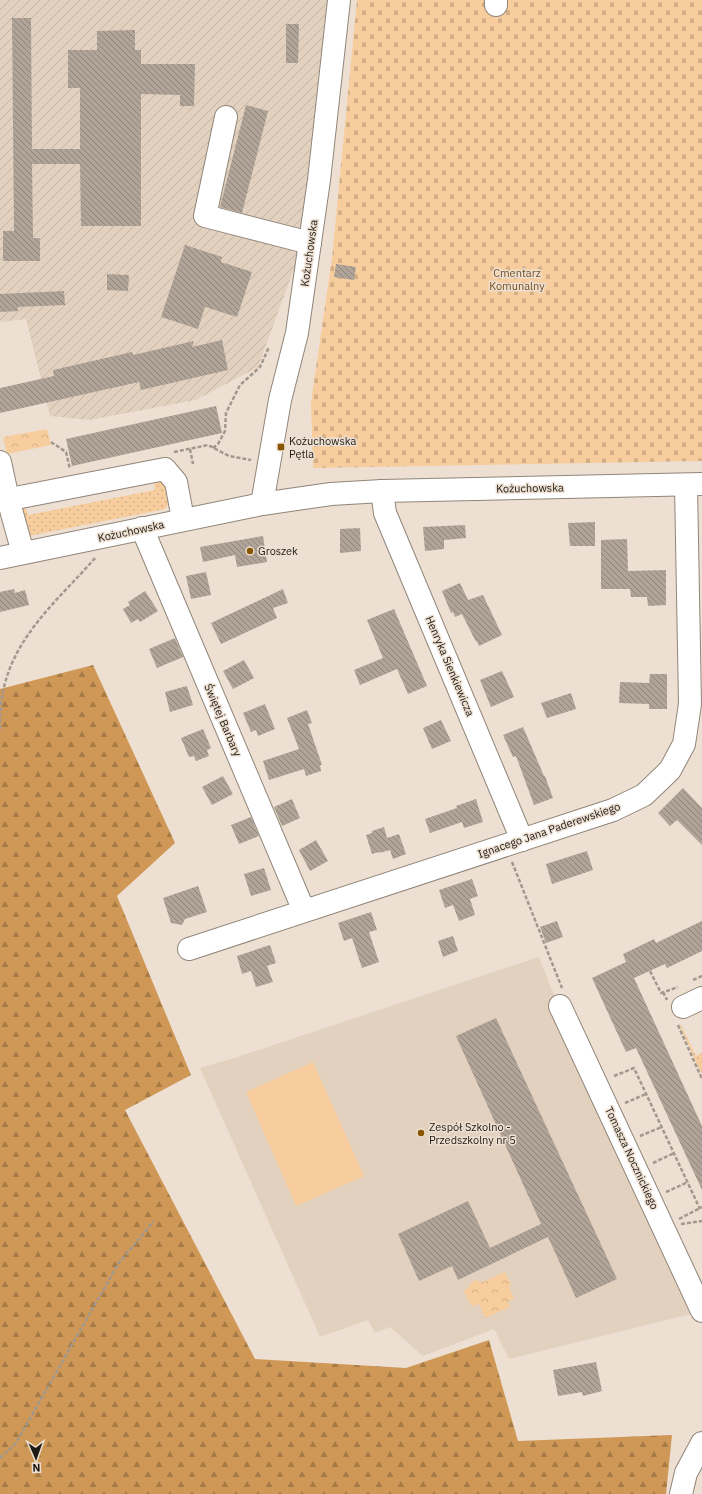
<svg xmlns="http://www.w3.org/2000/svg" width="702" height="1494" viewBox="0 0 702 1494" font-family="'IBM Plex Sans',sans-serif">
<defs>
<pattern id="industrial-furrows" width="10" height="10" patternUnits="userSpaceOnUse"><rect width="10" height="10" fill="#e3d1bf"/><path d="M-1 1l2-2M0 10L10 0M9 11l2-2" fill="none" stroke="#c2b3a3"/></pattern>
<pattern id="grass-dots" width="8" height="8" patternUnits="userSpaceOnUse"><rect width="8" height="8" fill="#f7cd9e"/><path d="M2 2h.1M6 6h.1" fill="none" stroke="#d3af87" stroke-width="1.8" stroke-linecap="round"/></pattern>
<pattern id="forest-firs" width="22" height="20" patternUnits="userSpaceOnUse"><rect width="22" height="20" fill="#cf9856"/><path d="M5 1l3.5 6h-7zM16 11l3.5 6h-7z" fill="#a77b46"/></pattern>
<pattern id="cemetery-stones" width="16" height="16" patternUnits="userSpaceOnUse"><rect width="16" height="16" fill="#f7cd9e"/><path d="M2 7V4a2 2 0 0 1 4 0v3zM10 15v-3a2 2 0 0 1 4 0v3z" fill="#d3af87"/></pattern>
<pattern id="park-crowns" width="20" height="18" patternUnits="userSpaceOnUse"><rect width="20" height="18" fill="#f7cd9e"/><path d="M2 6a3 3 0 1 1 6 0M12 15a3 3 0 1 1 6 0" fill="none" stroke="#d3af87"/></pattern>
<pattern id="building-back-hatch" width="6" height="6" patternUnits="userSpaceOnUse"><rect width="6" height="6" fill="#b0a498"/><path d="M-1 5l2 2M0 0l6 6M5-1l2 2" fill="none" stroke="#8f857b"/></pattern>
</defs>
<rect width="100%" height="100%" fill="#ede0d2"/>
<path fill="#e3d1bf" d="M539 957 575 1048 695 1313 509 1359 494 1329 423 1356 390 1327 375 1333 368 1320 320 1337 200 1068 231 1059Z"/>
<path fill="url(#industrial-furrows)" d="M0 0H332L298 258 258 367 196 400 89 420 50 416 26 319 0 322Z"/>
<g fill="url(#grass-dots)">
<path d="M157 481 165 484 170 502 165 509 24 537 19 503 24 502 28 515 155 490 154 482Z"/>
<path d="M681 1025 696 1056 702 1053V1075L680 1026Z"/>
</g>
<path fill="url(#forest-firs)" d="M93 665 175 843 117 896 191 1075 125 1110 255 1359 406 1368 489 1340 518 1441 672 1435 666 1494H0V689Z"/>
<path fill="url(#cemetery-stones)" d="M357 0H702V461L313 468 311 402 332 258Z"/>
<g fill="url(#park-crowns)">
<path d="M47 429 51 445 7 454 3 437Z"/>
<path d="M505 1272 511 1285 509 1287 514 1298 508 1302 510 1307 485 1318 479 1304 474 1306 471 1305 464 1292 466 1289 469 1287 470 1284 475 1280 483 1282Z"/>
</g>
<path fill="#f7cd9e" d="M313 1062 364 1176 296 1206 246 1092Z"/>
<g fill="url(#building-back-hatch)">
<path d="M12 18H31L32 149H80V88H68V50H97V31L135 30V50H141V64H195L194 106H180V95L141 94V226H81L80 164H32L33 238H40V261H3V231H14Z"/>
<path d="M286 24H299L298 63H286Z"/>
<path d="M246 105 268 111 242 213 220 207Z"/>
<path d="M185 245 222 257 221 262 252 272 237 317 205 307 198 329 161 317Z"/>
<path d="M336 264 356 267 354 280 334 277Z"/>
<path d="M107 274 129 275 128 291 107 290Z"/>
<path d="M64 291 65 305 18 307V311L0 312V294Z"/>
<path d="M222 340 228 370 141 390 139 382 0 413V388L54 376 53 370 132 352 133 355 194 341 192 347Z"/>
<path d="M216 406 222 433 72 466 66 439Z"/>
<path d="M595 522V546H570L568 523Z"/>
<path d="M465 525 466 538 444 540V549L425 551 423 527Z"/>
<path d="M360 528 361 551 340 553V529Z"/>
<path d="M263 536 267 562 237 567 235 555 203 562 200 547Z"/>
<path d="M627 539 628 571 666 570V605L648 606 647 597H631L630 589H601V540Z"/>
<path d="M206 572 211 595 191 599 186 576Z"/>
<path d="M460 583 468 600 483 595 502 635 479 646 477 642 475 640 462 614 455 617 453 612 451 613 442 591Z"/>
<path d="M14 589 15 593 25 590 29 605 0 612V592Z"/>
<path d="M283 589 288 603 273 608 277 618 221 644 211 623Z"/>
<path d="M145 591 158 611 140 622 138 619 131 623 123 609 130 605 128 602Z"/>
<path d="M394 609 427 686 408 694 397 669 360 685 354 670 383 658 367 620Z"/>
<path d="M175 638 183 657 157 668 149 649Z"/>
<path d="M244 660 254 678 233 689 223 671Z"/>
<path d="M502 671 514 697 491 707 480 680Z"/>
<path d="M650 674H667V709H649V704L619 703 620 682 649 683Z"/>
<path d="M187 686 193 705 170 712 165 692Z"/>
<path d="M571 693 576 709 547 718 541 703Z"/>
<path d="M265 704 275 729 258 736 256 730 251 732 243 713Z"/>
<path d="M307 710 312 723 308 724 322 765H320L321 771 306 776 304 769 269 780 263 761 299 749 287 718Z"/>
<path d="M441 720 451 741 432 749 423 728Z"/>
<path d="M523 727 544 776H545L553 798 534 805 516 756 513 757 503 735Z"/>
<path d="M203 729 211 748 207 750 209 756 196 761 194 756 189 757 181 738Z"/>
<path d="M223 776 233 794 212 805 202 787Z"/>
<path d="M683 788 702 808V845L677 820 670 826 658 813Z"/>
<path d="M292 799 300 818 282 826 274 807Z"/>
<path d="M476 799 483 822 464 828 462 822 430 833 425 819 457 808 456 806Z"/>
<path d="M251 817 259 836 239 844 231 825Z"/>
<path d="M384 827 387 838 399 834 406 854 393 859 390 850 379 853V852L372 854 366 835 372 833V831Z"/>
<path d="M316 840 328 861 310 871 299 850Z"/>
<path d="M587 851 593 870 552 884 546 864Z"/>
<path d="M264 868 271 890 251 896 244 874Z"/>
<path d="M472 879 478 896 470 899 475 915 459 921 453 905 445 908 439 890Z"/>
<path d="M198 886 207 912 185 919 182 925 171 923 163 898Z"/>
<path d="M371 912 377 930 369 932 379 962 362 968 352 938 344 941 338 923Z"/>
<path d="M557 921 563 937 546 943 540 927Z"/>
<path d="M702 921V951L667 968 665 964 634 978 702 1126V1190L636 1048 626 1052 592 978 626 962 623 954 654 939 656 943Z"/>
<path d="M453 936 458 951 443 957 438 941Z"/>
<path d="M270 945 276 963 267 966 273 982 256 987 251 971 242 974 237 956Z"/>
<path d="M496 1018 617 1279 576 1298 548 1237 458 1280 452 1266 419 1281 398 1234 468 1201 490 1248 541 1224 456 1036Z"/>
<path d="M596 1362 602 1391 583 1396 582 1392 558 1396 553 1370Z"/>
</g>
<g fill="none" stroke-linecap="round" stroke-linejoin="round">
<defs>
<g id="minor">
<path d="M496 0V5"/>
<path d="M226 117 205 216 310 243"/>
<path d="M0 462 8 499 23 553"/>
<path d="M382 491 385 513 522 840"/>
<path d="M0 501 165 469 176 482 183 519"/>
<path d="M262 504 280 400 297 333 305 277 319 180 339 0"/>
<path d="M142 528 304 911"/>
<path d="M189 949 613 810 644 795 670 770 684 744 690 704 686 485"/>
<path d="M560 1006 702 1311"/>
<path d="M683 1007 702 998"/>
<path d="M681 1494 686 1473 702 1443"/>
</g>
<path id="major" d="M0 558 262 504 331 494 382 491 702 484"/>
</defs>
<use href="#minor" stroke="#908579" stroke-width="24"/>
<use href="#major" stroke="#908579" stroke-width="24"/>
<g stroke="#a2988d" stroke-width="2.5" stroke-dasharray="4 2" stroke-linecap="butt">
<path d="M51 442 66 452 70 469"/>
<path d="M213 448 218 444 225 431 226 413 240 385 260 367 269 347"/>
<path d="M190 449 193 464"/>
<path d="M174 452 208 445 229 456 251 460"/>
<path d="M0 729C0 713 1 698 5 683 19 631 62 596 96 557"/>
<path d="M512 862 562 988"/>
<path d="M650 971 661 993 678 987"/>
<path d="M693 980 702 976"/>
<path d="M663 992 667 1000"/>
<path d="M678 1025 702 1079"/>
<path d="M614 1076 634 1068 700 1209"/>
<path d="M625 1103 646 1094"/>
<path d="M640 1136 662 1127"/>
<path d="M653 1163 674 1153"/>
<path d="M666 1192 688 1182"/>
<path d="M679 1219 702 1207"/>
<path d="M681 1224 702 1221"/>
<path d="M0 1458 16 1443 118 1264 154 1221"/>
</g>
<use href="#minor" stroke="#fff" stroke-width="22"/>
<use href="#major" stroke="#fff" stroke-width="22"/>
</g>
<g fill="#885400" stroke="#ede0d2" stroke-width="1.5">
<rect x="277" y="443" width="8" height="8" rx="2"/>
<circle cx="250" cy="551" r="4"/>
<circle cx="421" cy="1133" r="4"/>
</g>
<g text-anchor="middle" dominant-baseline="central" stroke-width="3" stroke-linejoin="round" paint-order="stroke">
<g font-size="11" fill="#1f1a15" stroke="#ede0d2">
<text transform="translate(309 253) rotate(-82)">Kożuchowska</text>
<text transform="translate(530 488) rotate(-1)">Kożuchowska</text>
<text transform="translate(131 531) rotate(-12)">Kożuchowska</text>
<text transform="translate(450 666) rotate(67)">Henryka Sienkiewicza</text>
<text transform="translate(223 720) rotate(67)">Świętej Barbary</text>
<text transform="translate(549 830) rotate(-19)">Ignacego Jana Paderewskiego</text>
<text transform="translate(632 1158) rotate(65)">Tomasza Nocznickiego</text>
</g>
<g font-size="11" fill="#744e1d" stroke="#ede0d2">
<text x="517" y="273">Cmentarz<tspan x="517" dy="13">Komunalny</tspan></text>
</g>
<g font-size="11" fill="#1f1a15" stroke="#ede0d2" text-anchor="start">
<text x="289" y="441">Kożuchowska<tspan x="289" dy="13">Pętla</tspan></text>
<text x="258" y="551">Groszek</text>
<text x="429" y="1127">Zespół Szkolno -<tspan x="429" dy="13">Przedszkolny nr 5</tspan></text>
</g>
</g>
<g transform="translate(36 1458) rotate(178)" stroke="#ede0d2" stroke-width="3" paint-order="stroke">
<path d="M0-3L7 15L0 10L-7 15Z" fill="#1f1a15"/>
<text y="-6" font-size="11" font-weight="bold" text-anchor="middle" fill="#1f1a15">N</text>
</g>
</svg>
